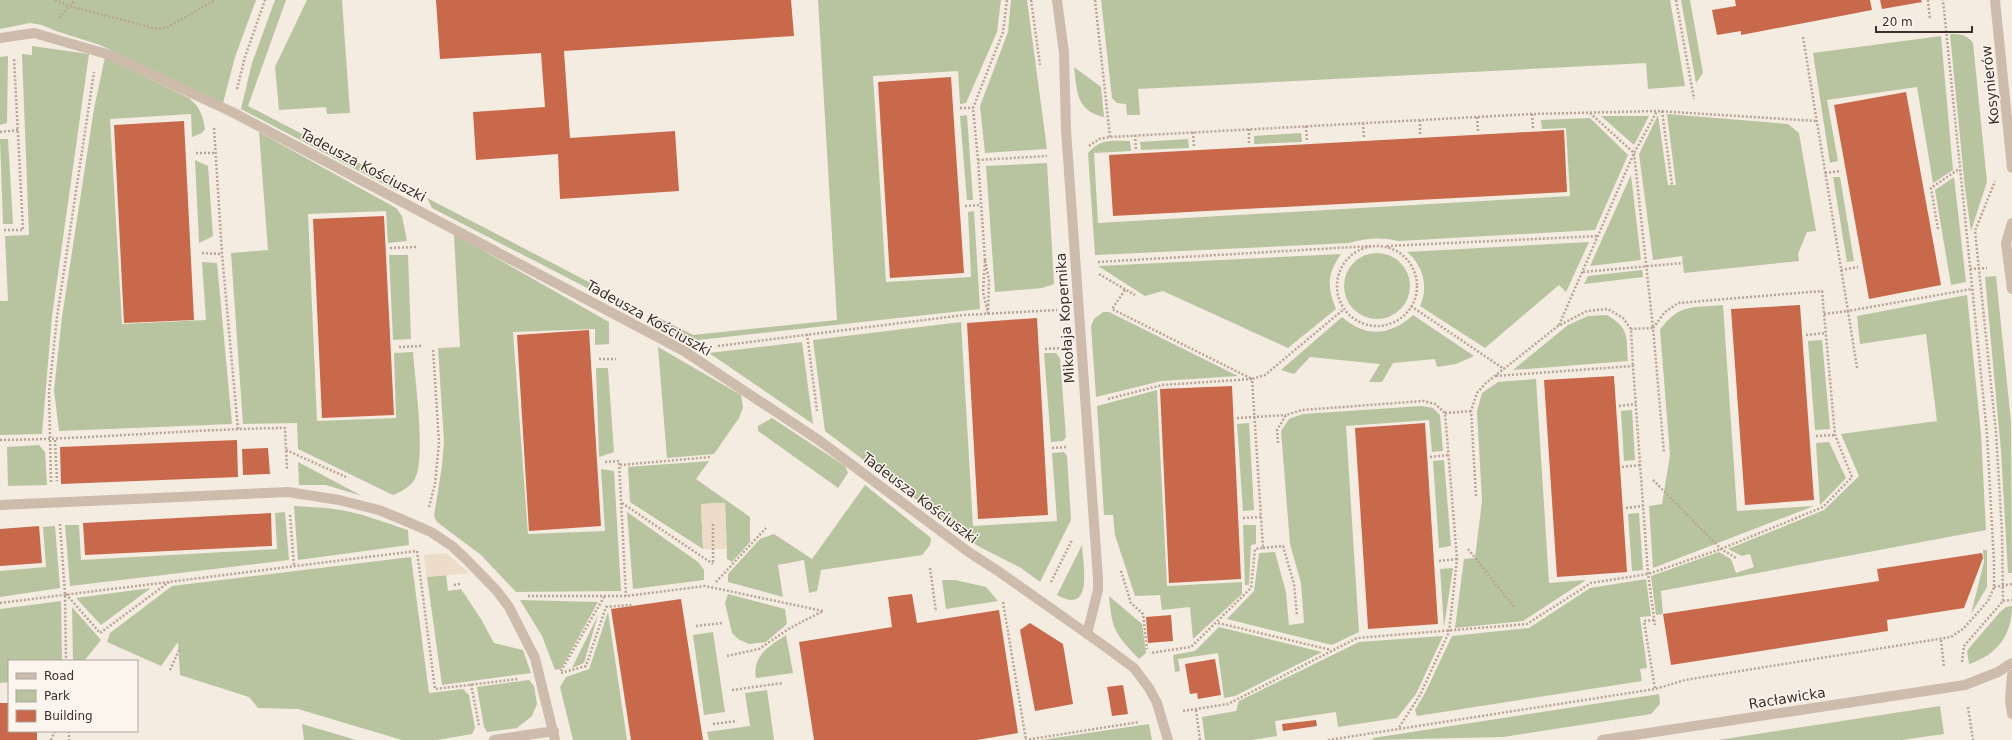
<svg xmlns="http://www.w3.org/2000/svg" width="2012" height="740" viewBox="0 0 2012 740" font-family="'DejaVu Sans',sans-serif">
<rect width="100%" height="100%" fill="#f4ebe1"/>
<g fill="#b8c4a0">
<path d="M0 0H256L235 57 223 103 100 45 56 31 42 25 30 23 0 29Z"/>
<path d="M275 0H286L248 106 407 188 397 191 241 109 252 63Z"/>
<path d="M307 0H342L350 113 327 114 326 107 279 110 275 67Z"/>
<path d="M818 0H1001L997 32 966 103 960 104 958 71 873 76 886 282 971 277 968 212 974 211 980 309 689 341 651 321 653 315 693 335 837 320Z"/>
<path d="M1011 0H1027L1047 149 985 153 980 106 1008 32Z"/>
<path d="M1101 0H1670L1685 86 1648 89 1646 63 1138 89 1140 115H1127L1126 104 1117 103 1112 98Z"/>
<path d="M1681 0H1690L1703 73 1696 83Z"/>
<path d="M1950 34C1961 34 1966 34 1973 43L1987 182 1971 231 1965 189Z"/>
<path d="M1941 36 1953 170 1933 183 1917 87 1827 100 1838 161 1830 163 1813 53Z"/>
<path d="M32 46 89 54 52 316 42 434 0 435V301H8L5 236 29 235 22 54 32 55Z"/>
<path d="M8 56 7 123 0 125V57Z"/>
<path d="M105 57 189 98C200 107 203 116 205 129L202 133 192 137 191 114 110 119 122 324 206 320 202 262 217 263 232 424 59 431 54 390 62 317 94 109Z"/>
<path d="M1074 67 1101 87 1104 117C1076 111 1077 91 1074 67Z"/>
<path d="M1667 114 1788 124 1799 133 1816 231 1807 232 1798 254 1799 261 1684 273 1682 256 1653 260 1639 154 1658 115 1668 185H1676Z"/>
<path d="M967 115 973 200H967L960 116Z"/>
<path d="M1601 116H1649L1634 145Z"/>
<path d="M1590 118 1628 155 1595 230 1399 241C1380 237 1367 238 1349 243L1095 255 1088 153C1101 138 1112 141 1130 141L1131 151 1094 153 1098 223 1570 196 1566 128 1542 129 1541 120Z"/>
<path d="M259 132 396 208 402 216 407 241 388 243 386 211 308 214 317 421 396 418 394 353 413 352C415 381 426 456 415 479 411 486 401 492 393 495L298 449 297 423 243 424 231 253 268 250Z"/>
<path d="M1301 133 1302 142 1254 144V136Z"/>
<path d="M0 139H8L13 224H3Z"/>
<path d="M1188 139 1189 148 1141 150 1140 142Z"/>
<path d="M195 160 208 166 213 236 199 243Z"/>
<path d="M1047 163 1054 284 1042 288 995 292 986 166Z"/>
<path d="M1631 175 1641 260 1590 266Z"/>
<path d="M1833 177H1840L1854 261 1847 262Z"/>
<path d="M1954 177 1966 282 1951 285 1935 190Z"/>
<path d="M427 198 635 306 632 311 432 208Z"/>
<path d="M454 234 609 322V344L595 345V329L513 332 528 534 605 531 601 469 614 471 621 591 516 592 481 555 437 522 434 516 442 466 444 442 438 348 460 347Z"/>
<path d="M1589 242 1566 292 1559 285 1485 348 1420 306C1429 287 1423 265 1407 252Z"/>
<circle cx="1377" cy="286" r="33"/>
<path d="M1341 254C1327 274 1327 286 1336 309L1288 348 1163 291 1145 296 1098 266Z"/>
<path d="M389 255H408L411 339 393 340Z"/>
<path d="M1642 270 1643 277 1584 284 1588 276Z"/>
<path d="M1996 276 2011 422 2012 573H2008L2001 451 1985 277Z"/>
<path d="M1967 295 1981 434 1986 530 1661 591 1663 614 1656 615 1651 576 1719 552 1731 559 1736 573 1754 567 1750 554 1742 556 1728 549 1824 510 1859 476 1841 434 1937 421 1926 334 1860 344 1857 316Z"/>
<path d="M1723 305 1737 511 1814 506 1653 568 1649 506 1662 504 1670 455 1660 330C1679 303 1694 308 1723 305Z"/>
<path d="M1103 312H1109L1238 376 1161 381 1096 397 1091 326 1094 319Z"/>
<path d="M1413 315 1474 356 1456 364 1437 367 1435 359 1393 363 1382 382H1369L1380 364 1310 357 1294 374 1281 370 1342 317C1366 338 1390 336 1413 315Z"/>
<path d="M1607 315C1630 329 1626 336 1628 361L1513 370 1568 325 1588 316Z"/>
<path d="M961 322 973 526 1057 521 1052 453 1064 452 1067 456 1071 520 1040 582 1021 568 978 546 825 431 813 340Z"/>
<path d="M1822 340 1830 429 1815 430 1808 341Z"/>
<path d="M802 342 813 424 709 353Z"/>
<path d="M658 347 741 395 743 408 739 418 714 454 667 458Z"/>
<path d="M1044 353H1056L1060 358 1066 437 1063 441 1051 442Z"/>
<path d="M596 368H608L614 452 599 457Z"/>
<path d="M1536 379 1549 583 1586 580 1523 621 1455 628 1464 559 1475 558 1482 501 1477 411 1482 393 1498 382Z"/>
<path d="M1157 390 1167 586 1242 582V594L1193 639 1190 607 1162 610 1160 595 1135 596 1115 535 1113 515H1104L1097 406Z"/>
<path d="M1422 406 1433 408 1440 415 1443 451 1432 452 1429 420 1346 426 1359 632 1332 645 1227 619 1254 591 1259 553 1275 552 1286 592 1289 625 1304 623 1301 583 1290 544 1281 431 1289 419 1303 414Z"/>
<path d="M1632 410 1635 460 1624 461 1621 411Z"/>
<path d="M772 418 845 466 848 473 838 488 758 431V426Z"/>
<path d="M1249 423 1254 510 1243 511 1237 424Z"/>
<path d="M1829 442 1846 478 1820 505 1816 443Z"/>
<path d="M39 445 45 452 47 485 8 486 7 447Z"/>
<path d="M1444 460 1451 546 1439 548 1433 461Z"/>
<path d="M709 461 696 479 750 517V542L732 562 727 559 725 503 701 504 703 549 630 502 628 467Z"/>
<path d="M298 462 362 496 326 485H299Z"/>
<path d="M865 485 931 538 930 545 922 555 821 570 817 591 809 593 804 560 778 565 783 597 728 582V574L760 539 774 534 812 559Z"/>
<path d="M294 506C307 507 320 507 334 509 359 512 383 522 408 530L409 545 298 560Z"/>
<path d="M285 512 289 560 70 586 65 525H79L81 560 277 549 275 513Z"/>
<path d="M627 512 698 562 704 570V580L633 589Z"/>
<path d="M1639 513 1643 570 1632 571 1628 514Z"/>
<path d="M1243 525H1256V544L1251 545 1249 585H1245Z"/>
<path d="M55 526 60 588 0 597V571L46 567 43 527Z"/>
<path d="M1082 545C1083 565 1094 616 1057 595Z"/>
<path d="M1983 550H1987V587L1971 614 1984 562Z"/>
<path d="M411 557 429 693 463 689 469 695 475 728 472 734 437 740H402L298 709 258 708 249 697 180 675 178 642 161 666 107 642 110 633 172 586Z"/>
<path d="M1453 568 1444 627 1440 569Z"/>
<path d="M446 575 448 591 461 589 481 619 494 643 523 650 531 673 442 685 427 577Z"/>
<path d="M1646 579 1651 616 1640 617 1647 668 1640 669 1642 681 1417 716 1415 710 1425 693 1452 636 1529 628 1590 588Z"/>
<path d="M955 580 986 587 998 601 946 609 942 580Z"/>
<path d="M151 588 101 625 76 598Z"/>
<path d="M728 594 785 609 787 624 766 642 749 644 738 639 732 633 725 603Z"/>
<path d="M1109 596 1142 624 1146 653 1139 659C1115 634 1112 630 1109 596Z"/>
<path d="M520 600 598 602 561 669 555 670 542 636Z"/>
<path d="M61 601 62 661H9V682L0 683V609Z"/>
<path d="M2012 606C2012 635 1997 655 1969 664L1967 651 1970 647 2000 612 2006 607Z"/>
<path d="M72 607 101 640 84 661H73Z"/>
<path d="M608 612 627 740H573L560 687 566 677 589 669Z"/>
<path d="M598 615 584 663 572 668Z"/>
<path d="M1219 627 1322 652 1235 696 1224 698 1218 653 1178 659 1180 671 1175 672 1173 655 1195 651Z"/>
<path d="M713 632 725 712 704 715 693 635Z"/>
<path d="M786 635 793 673 756 678C752 655 770 646 786 635Z"/>
<path d="M1443 636 1416 694 1397 718 1338 727 1336 712 1275 721 1277 736 1252 740H1205L1202 717 1236 711 1239 701 1359 642Z"/>
<path d="M529 680 534 686 537 704 532 716 517 728 487 732 484 727 477 687Z"/>
<path d="M767 690 774 740H709L707 732 750 726 745 693Z"/>
<path d="M1659 694 1660 704 1651 714 1503 737 1373 740V738Z"/>
<path d="M1940 706 1944 734 1902 740H1718Z"/>
<path d="M302 724 356 740H304Z"/>
<path d="M1149 724 1152 740H1041Z"/>
</g>
<g fill="#ecdcc8">
<path d="M725 503 727 549H703L701 504Z"/>
<path d="M446 553 469 573 427 577 424 555Z"/>
</g>
<g fill="#c8694b">
<path d="M436 0H791L794 36 564 51 570 138 675 131 679 191 560 199 558 154 476 160 473 112 545 107 541 53 440 59Z"/>
<path d="M1735 0H1870L1872 10 1741 35V31L1717 35 1712 10 1736 6Z"/>
<path d="M1880 0H1921L1922 2 1882 9Z"/>
<path d="M951 77 964 273 890 278 878 82Z"/>
<path d="M1906 92 1941 285 1869 299 1834 105Z"/>
<path d="M184 121 194 320 124 323 114 125Z"/>
<path d="M1564 130 1567 192 1113 216 1109 155Z"/>
<path d="M384 216 394 415 322 418 313 219Z"/>
<path d="M1800 305 1814 500 1745 505 1731 309Z"/>
<path d="M1037 318 1048 515 978 519 967 323Z"/>
<path d="M589 330 601 526 529 531 517 335Z"/>
<path d="M1614 376 1627 572 1557 577 1544 380Z"/>
<path d="M1232 386 1241 579 1169 583 1160 389Z"/>
<path d="M1425 423 1438 624 1368 629 1355 428Z"/>
<path d="M237 440 238 477 61 484 60 447Z"/>
<path d="M268 448 270 474 243 475 242 449Z"/>
<path d="M271 513 272 546 85 555 83 523Z"/>
<path d="M39 526 42 563 0 566V529Z"/>
<path d="M1982 553 1983 558 1964 608 1887 620 1888 631 1671 665 1663 614 1879 581 1877 569Z"/>
<path d="M912 594 917 623 999 610 1018 733 977 740H814L799 642 892 627 888 597Z"/>
<path d="M681 599 703 740H631L611 609Z"/>
<path d="M1171 615 1173 641 1148 643 1146 617Z"/>
<path d="M1030 623 1063 644 1073 704 1035 711 1020 630Z"/>
<path d="M1215 659 1221 695 1198 699 1197 693 1190 694 1185 664Z"/>
<path d="M1123 685 1128 714 1112 716 1107 687Z"/>
<path d="M0 703H9V731H37V740H0Z"/>
<path d="M1316 720 1317 726 1283 731 1282 724Z"/>
</g>
<g fill="none" stroke-linecap="round" stroke-linejoin="round">
<g stroke="#b9a596" stroke-width="2.5" stroke-dasharray="2 2" stroke-linecap="butt">
<path d="M55 0 69 6 157 29 168 27 215 0"/>
<path d="M1031 0 1040 65"/>
<path d="M1095 0 1110 137"/>
<path d="M1676 0 1694 99"/>
<path d="M1928 0 1930 20"/>
<path d="M59 18 75 0"/>
<path d="M1803 37 1848 311 1972 289"/>
<path d="M237 89 245 57 265 0"/>
<path d="M960 108H973"/>
<path d="M1662 111 1672 185"/>
<path d="M1590 113 1634 153 1653 328 1631 329"/>
<path d="M1532 114 1533 128"/>
<path d="M1477 117 1478 131"/>
<path d="M1420 120V134"/>
<path d="M1363 123 1364 138"/>
<path d="M1306 126 1307 141"/>
<path d="M214 128 222 254 238 429"/>
<path d="M1249 129V143"/>
<path d="M0 132 18 130"/>
<path d="M1193 132 1194 147"/>
<path d="M1135 135 1136 150"/>
<path d="M1089 146 1099 139 1110 137 1532 114 1657 111 1817 121"/>
<path d="M196 153H216"/>
<path d="M978 160 973 108 1003 32 1007 0"/>
<path d="M1825 173 1841 171"/>
<path d="M965 206 981 205"/>
<path d="M1938 229 1931 188 1959 169"/>
<path d="M4 230H23L14 58"/>
<path d="M1387 246 1599 236"/>
<circle cx="1377" cy="286" r="40"/>
<path d="M390 248 416 247"/>
<path d="M202 253 222 254"/>
<path d="M985 260 978 160 1047 156"/>
<path d="M985 260 989 280 988 313 983 292Z"/>
<path d="M1098 262 1371 246"/>
<path d="M1970 269 1987 268"/>
<path d="M1841 270 1858 267"/>
<path d="M1583 272 1683 263"/>
<path d="M1099 274 1135 295"/>
<path d="M1125 290 1112 309 1252 379 1265 375 1344 309"/>
<path d="M1411 306 1504 369"/>
<path d="M1824 314 1848 311 1857 368"/>
<path d="M1559 325 1634 153 1657 111"/>
<path d="M807 334 817 411"/>
<path d="M1806 335 1826 333"/>
<path d="M718 346 965 315 1057 310"/>
<path d="M399 347 421 346"/>
<path d="M1045 349 1060 348"/>
<path d="M599 359H616"/>
<path d="M1496 376 1633 366 1648 574 1655 625"/>
<path d="M1108 399 1162 385 1252 379 1263 548 1255 549 1251 588 1191 647 1150 653"/>
<path d="M1619 406 1636 404"/>
<path d="M1445 413 1471 411"/>
<path d="M1237 418 1286 415"/>
<path d="M1816 436 1835 435"/>
<path d="M0 440C95 439 190 429 285 428L287 470"/>
<path d="M55 440 57 481"/>
<path d="M1278 443 1277 430 1286 415 1302 410 1423 401 1435 404 1445 413 1457 559 1449 632 1420 695 1398 729"/>
<path d="M1052 448 1067 447"/>
<path d="M286 450 346 477"/>
<path d="M1430 457 1448 455"/>
<path d="M605 462 619 461 626 596"/>
<path d="M620 465 711 457"/>
<path d="M1622 467 1640 465"/>
<path d="M1653 480 1721 549 1736 558"/>
<path d="M51 482 49 392 57 317 94 72"/>
<path d="M1476 496 1471 411 1477 393 1486 383 1558 326 1587 311 1608 309 1623 318 1631 329 1633 366"/>
<path d="M622 503 713 564"/>
<path d="M429 507 435 484 439 443 433 349"/>
<path d="M1626 508 1643 506"/>
<path d="M290 515 294 566"/>
<path d="M1243 518 1261 517"/>
<path d="M60 524 65 594 66 661"/>
<path d="M713 524V564"/>
<path d="M1263 548 1283 546 1294 584 1297 616"/>
<path d="M1468 549 1515 608"/>
<path d="M417 551 435 689 518 679"/>
<path d="M1439 561 1457 559"/>
<path d="M930 568 936 612"/>
<path d="M1121 571 1131 603 1143 614 1147 649"/>
<path d="M716 582 766 528"/>
<path d="M1051 582 1072 540"/>
<path d="M454 585 460 584"/>
<path d="M1994 587 2012 584"/>
<path d="M66 594 100 633 169 582"/>
<path d="M528 596H626L705 586 823 611"/>
<path d="M2003 601 2012 600"/>
<path d="M1003 602 1026 740"/>
<path d="M0 603 416 551"/>
<path d="M1654 620 1644 621 1655 689"/>
<path d="M1218 623 1331 650"/>
<path d="M696 626 722 623"/>
<path d="M1941 640 1944 667"/>
<path d="M727 656 759 649 790 628 823 611"/>
<path d="M1962 662 1964 646 2003 601 2002 532 1996 433 1975 231 1995 181"/>
<path d="M170 670 180 648"/>
<path d="M561 671 604 597"/>
<path d="M561 673 586 666 606 607 630 605 631 606"/>
<path d="M471 684 479 725"/>
<path d="M732 690 783 683"/>
<path d="M1968 707 1973 740"/>
<path d="M1196 710 1200 740"/>
<path d="M1183 711 1228 704 1357 638 1527 624 1591 583 1648 574 1721 549 1823 507 1852 477 1835 435 1822 291 1678 303 1665 312 1653 328 1664 453"/>
<path d="M713 724 737 721"/>
<path d="M69 731V740"/>
<path d="M51 740 55 731"/>
<path d="M1025 740 1139 722"/>
<path d="M1328 740 1655 689 1685 680 1951 637 1964 628 1988 601 1994 587V563L1987 434 1943 0"/>
</g>
<g stroke="#cdbbac" stroke-width="10">
<path d="M1057 0 1064 53 1066 130 1098 579V590L1087 634"/>
<path d="M0 38 34 33 110 55 232 112 684 351 820 441 970 553 998 571 1103 645 1134 668 1149 688 1157 703 1168 740"/>
<path d="M0 505 288 492 339 500 379 510 401 519 431 532 452 546 467 560 497 591 509 607 535 658 555 740"/>
<path d="M494 740 554 731"/>
</g>
<g stroke="#cdbbac" stroke-width="10">
<path d="M1995 0 2012 168"/>
<path d="M2012 223 2006 243 2012 289"/>
<path d="M2012 675 2010 700 2012 714"/>
<path d="M1602 740 1965 685 1998 672 2012 663"/>
</g>
</g>
<g text-anchor="middle" dominant-baseline="central" stroke-width="3" stroke-linejoin="round" paint-order="stroke">
<g font-size="14" fill="#3b302b" stroke="#fbf5ee">
<text transform="translate(1990 85) rotate(-96)">Kosynierów</text>
<text transform="translate(363 165) rotate(28)">Tadeusza Kościuszki</text>
<text transform="translate(649 318) rotate(29)">Tadeusza Kościuszki</text>
<text transform="translate(1065 318) rotate(-94)">Mikołaja Kopernika</text>
<text transform="translate(920 498) rotate(37)">Tadeusza Kościuszki</text>
<text transform="translate(1787 698) rotate(-9)">Racławicka</text>
</g>
</g>
<rect x="8" y="660" width="130" height="72" fill="#fbf5ee" stroke="#aea6a0"/>
<rect x="16" y="673" width="20" height="6" fill="#cdbbac" stroke="#aea6a0"/>
<text x="44" y="680" font-size="12" fill="#3b302b">Road</text>
<rect x="16" y="690" width="20" height="12" fill="#b8c4a0" stroke="#aea6a0"/>
<text x="44" y="700" font-size="12" fill="#3b302b">Park</text>
<rect x="16" y="710" width="20" height="12" fill="#c8694b" stroke="#aea6a0"/>
<text x="44" y="720" font-size="12" fill="#3b302b">Building</text>
<path d="M1876 26v6h96v-6" fill="none" stroke="#3b302b" stroke-width="2"/>
<text x="1882" y="26" font-size="12" fill="#3b302b" stroke="#fbf5ee" stroke-width="3" paint-order="stroke">20 m</text>
</svg>
